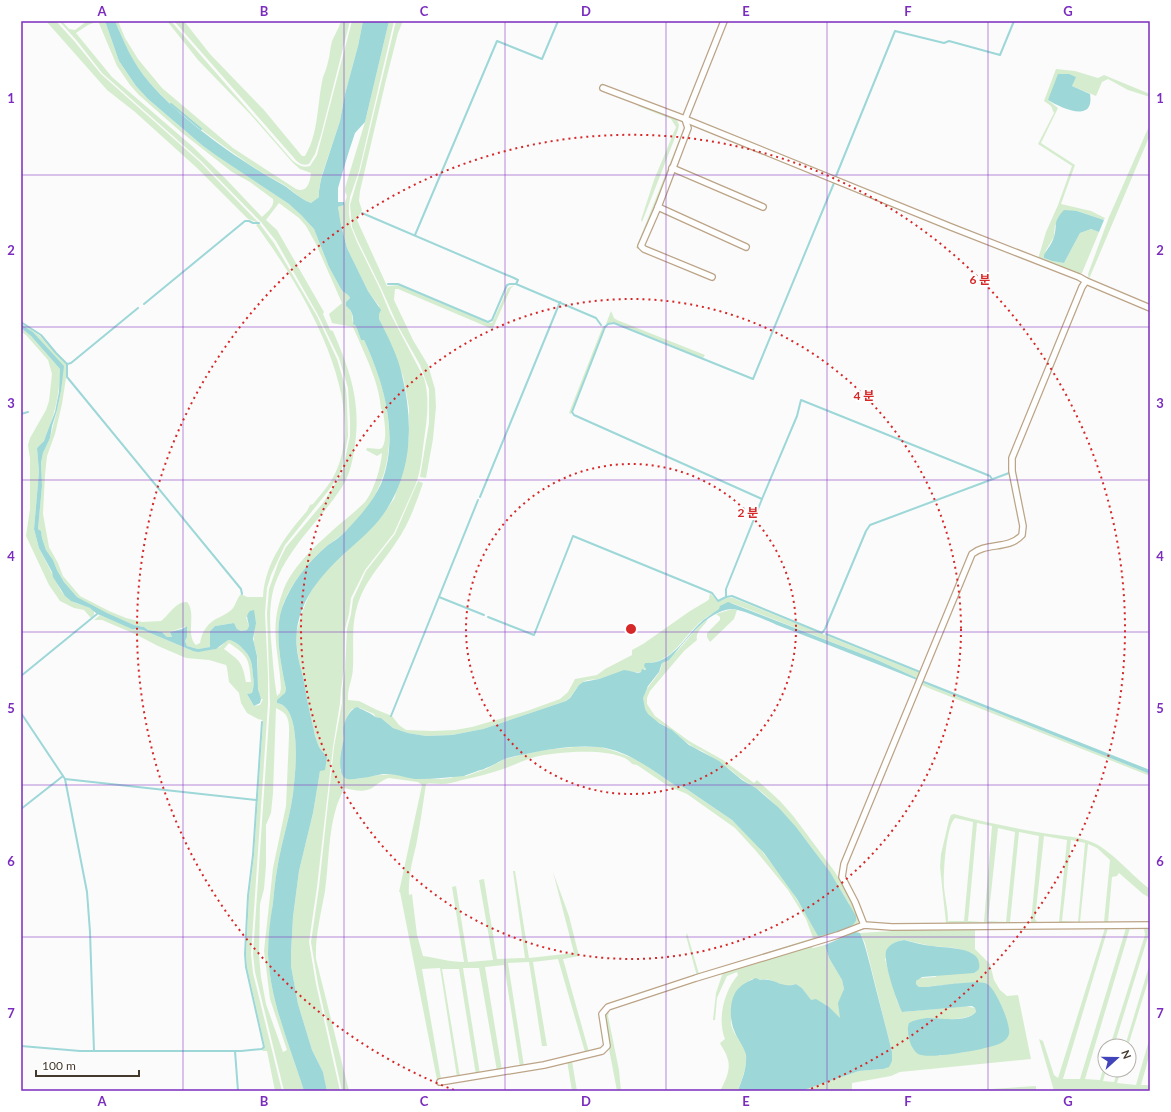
<svg xmlns="http://www.w3.org/2000/svg" width="1171" height="1112" viewBox="0 0 1171 1112" font-family="Lato,'Noto Sans KR',sans-serif">
<rect width="100%" height="100%" fill="#fbfbfb"/>
<g fill="#d5edce" fill-rule="evenodd">
<path d="M46 21H56L75 42 101 74 200 162 259 223 274 243 317 316 337 359 346 389 347 402 348 436 343 463 341 472 329 490 285 545 271 575 267 588 265 613 268 675V704L251 954 253 973 282 1091H275L267 1051H262L265 1047 247 967 246 954 249 897 254 855 263 722 262 720 258 719 247 713 241 703 239 693 229 682 227 668 226 665 209 660 186 658 158 646 135 634 102 620H94L100 615 136 630H143L155 635 193 651 211 650 220 647 228 639C232 640 235 642 239 645 251 656 252 661 253 676 254 682 254 687 252 693L247 694 254 706 260 705 263 699H261C255 686 259 668 257 655 256 650 253 644 254 639 254 631 256 624 255 617H246L249 626 247 630 241 631 237 629 234 623 215 626 210 631V647L198 649 187 646 185 641 187 637V626L170 632 172 637H167L162 632 148 630 144 627 134 625 106 613 77 597 64 582 57 570 53 560 46 550 42 538 41 531 38 529 42 486 41 463 43 453 50 438 57 410 61 391 63 366 33 332 21 324V322L40 336 66 364V378L62 404 55 434 47 456 45 475 43 514 49 547 58 563 63 576 80 596 109 611 126 618 142 622 161 621C169 615 176 601 187 602 197 613 185 635 196 645L200 643C202 631 208 622 220 617 224 615 230 612 233 608 236 604 237 598 241 594L247 597H263C265 563 285 536 307 511L310 505 313 504C322 493 332 482 337 469 368 395 299 283 256 225L259 223 248 219 197 168 135 112 107 90ZM229 643C248 656 249 658 251 682H246C242 661 240 661 224 649Z"/>
<path d="M59 21H62L69 29 75 30 87 21H105L119 61 136 86 148 99 203 146 289 204 301 215 314 229 329 267 341 289C343 293 348 293 350 298L346 302 352 314 353 324 356 326 361 340H364C396 408 406 480 343 534 338 538 333 541 328 545 310 560 289 585 282 608 274 633 281 665 286 689L285 693 277 703C301 706 296 767 294 784 292 813 281 841 277 870 275 881 274 892 273 903 271 920 268 937 268 954 270 1002 290 1046 304 1091H284L255 972 253 954 270 704 267 613 269 589 279 561 286 547 323 503 342 473 350 436V421L348 388 339 358 318 315 276 241 261 222 201 161 102 73 77 41ZM98 21 117 66 130 85 139 95 181 132 232 172 250 182 273 199C275 206 267 212 262 217L225 178 192 146 112 77 76 33 88 25ZM279 203 299 218 306 226 316 244 342 303 329 314 332 323 353 327C364 353 379 381 381 409L383 410C384 421 388 438 382 448L379 449 367 448 366 450 377 456 382 453C381 467 374 491 365 502 355 512 343 521 333 530 313 548 290 569 282 594 269 630 279 653 281 688L280 693 277 696C275 686 274 674 273 663 271 636 266 605 277 579 291 545 320 520 340 490 348 479 352 465 354 451 362 404 351 373 333 331L330 330 323 314 324 312 277 230 266 220ZM276 708C278 709 282 711 284 713 290 718 289 729 289 736L286 806 273 868 264 951 270 999 287 1050 283 1052 266 1004 261 977 259 955 260 904 264 889 266 866V825L271 813 273 793Z"/>
<path d="M115 21H118L125 38 138 59 162 88 233 148 296 189C307 193 310 183 311 173L300 169 293 163 251 115 198 60 167 21H171L292 160C298 165 302 168 310 166L317 155 352 21H363L358 46 345 94 340 121 321 178 319 191V197L311 203C299 199 292 189 281 183 260 172 241 159 222 145 196 126 170 106 149 82 133 65 124 42 115 21Z"/>
<path d="M174 21H184L210 54 264 110 302 156H305C319 133 317 103 323 77 325 72 327 67 328 62 330 55 330 48 332 41 335 34 339 28 341 21H350L321 135 315 154 309 164C302 166 298 163 294 158Z"/>
<path d="M389 21H394L359 171 350 197 349 205V214L351 227 357 242 380 289 390 313 424 378C430 399 427 419 424 440 422 455 421 472 415 486L394 533 365 570 351 598 349 614 345 629 344 670 341 689 340 703 333 747 317 887 309 942 316 984 340 1091H327L323 1072 312 1050 298 1004 291 966V953L293 917 299 871 313 813 320 771 327 757 319 747 315 736 300 669 297 647 296 634 302 612 310 593 320 577 377 522 394 499 403 472 409 439V408L403 376 379 319V306L368 291 347 248 341 225 338 207 344 205 347 196 345 192V188L365 122Z"/>
<path d="M396 21H403L398 33 386 80 360 191 359 201 362 210 357 220 387 286 399 285 488 323H492L493 321 508 288 514 285 511 288 493 328 492 329 398 289H395L394 300 413 340 428 365 435 389 436 407 433 439 426 478 420 477 429 423V389L420 365 398 326 381 288 358 241 352 227 350 205 360 171Z"/>
<path d="M1056 69 1075 71 1098 78 1104 75 1150 94V97L1128 90 1108 79 1102 82 1096 96 1072 86 1075 76 1048 100 1058 108 1041 143 1075 165 1061 204 1091 211 1105 218 1104 220 1077 211 1055 225 1054 237 1046 250 1044 258 1052 261 1064 263 1080 233 1091 229 1099 232 1082 273 1078 274 1038 259 1046 232 1058 205 1072 166 1038 144 1054 113 1051 106 1044 101Z"/>
<path d="M639 104 676 118 679 125 678 130 642 222 641 220 654 180 676 127 671 119 638 106Z"/>
<path d="M1150 124V135L1089 279 1088 274 1109 217Z"/>
<path d="M684 128 685 129 639 249 636 248Z"/>
<path d="M611 311 614 318 617 320 705 355 703 358 614 322 606 324Z"/>
<path d="M603 326H606L571 414 569 413Z"/>
<path d="M21 328 31 336 60 369C60 390 56 410 48 430 44 438 46 442 37 448L39 472 34 529 39 548 61 591C65 596 70 601 76 603 83 606 89 606 94 611V615L91 618 84 610 74 608 60 601 49 585 26 536 30 509V458L28 445 30 438 46 410 49 401 52 374 48 360 26 335 21 332Z"/>
<path d="M418 481 423 483C416 504 408 526 395 544 381 565 364 582 357 607 351 628 354 646 353 667 353 679 347 689 348 700L359 701 377 710 392 716 399 725 406 730 432 731 455 730 472 727 527 711 560 699 568 692 575 679 597 675 605 669 632 655V650L643 644 690 611 707 601 709 599 710 593 718 602 726 598H733L920 673 917 678 875 659 745 608 731 603C719 609 709 615 699 623 683 638 673 660 650 663 639 680 634 668 620 672 613 674 606 677 599 679 594 680 587 679 583 682 576 686 573 696 566 701L483 729 452 735 426 736 408 733 393 728 381 718 375 717 374 714 360 708 352 709C346 716 342 729 344 737L340 770 345 778 358 779 370 776 393 774 419 779 424 778 441 779 451 778 456 775 466 776 486 769 505 759 543 750 575 747H600L614 751 638 760 676 786H681L688 790 732 820 758 846 786 882 807 916 849 904C826 865 799 827 766 796 759 789 750 785 742 779 738 777 736 774 732 771 723 764 712 758 702 751 698 749 693 748 689 744 681 739 675 732 667 727 659 722 649 719 644 709 636 690 661 680 662 663 681 653 690 631 708 619 704 627 695 631 697 640L684 651 650 691 647 698V704L655 716 689 741 723 760 754 783 757 780 781 802 794 817 835 872 850 897 859 920 857 924 850 928 697 976 686 936 687 933 699 974 813 938 806 919 788 890 756 851 735 828 687 794 668 786 637 765 632 764C619 746 554 752 535 757 525 760 516 764 506 768 492 773 477 777 462 780 456 782 448 784 441 784 436 784 431 783 426 784 423 805 420 825 416 846 412 862 408 878 409 895L412 894 417 935 423 956C437 958 450 962 464 962L452 887 456 886 468 962 493 960 479 880 484 879 497 959 525 958 513 871H515L529 958 574 953 553 872 569 916 579 956 563 959 589 1052H585L558 959 533 962 547 1046H542L529 962 508 963 524 1066 520 1067 504 965 485 967 502 1070 497 1071 479 968H463L480 1074 476 1075 459 969H442L460 1077H457L440 968 422 969 441 1079 437 1080 400 892H399L422 785 418 782 389 778C382 780 378 784 372 788 364 793 353 790 344 788 342 794 339 799 337 805 328 833 329 863 325 891 321 914 315 936 316 959L349 1091H342L318 984 311 942 319 887 334 747 342 703V690L345 670 347 629 351 614 353 599 366 571 395 534Z"/>
<path d="M732 609 737 610 734 619 710 642 707 637V633L720 620V617L716 614Z"/>
<path d="M921 682 1150 774V776L926 687 920 684Z"/>
<path d="M954 814C984 822 1013 828 1043 833 1059 836 1080 836 1094 843 1113 852 1132 876 1150 889V898L1143 894 1119 873 1117 876 1112 877 1108 922 1113 924 946 923 940 867 941 854 949 820 951 815ZM955 818 973 822 964 921H948C948 909 945 899 944 887 943 874 946 826 955 818ZM977 823 992 826 984 922 968 921ZM998 828 1015 832 1006 922 988 921ZM1019 832 1039 836 1031 922H1010ZM1044 836 1067 840 1059 922H1037L1035 919ZM1071 840 1085 843 1078 922 1062 921ZM1088 844 1097 848 1110 860 1104 922H1080Z"/>
<path d="M1105 928H1108L1063 1079H1080L1126 928H1130L1085 1079 1100 1080 1105 1063V1070H1106L1103 1081 1114 1082 1118 1070H1121L1117 1083 1136 1085 1150 1037V1053L1141 1085H1150V1091H1054L1039 1039 1043 1041 1054 1075 1058 1078Z"/>
<path d="M1144 928H1150V930L1114 1046H1110L1145 935Z"/>
<path d="M975 929V949L990 964 994 980 1000 990 1007 996 1018 995 1031 1059 900 1072 891 1076 852 1083V1091H801L859 1071 883 1069 892 1052 865 943 860 933 909 930ZM904 940 931 946 955 948 972 953 935 977 919 978 916 981V984L919 987H924C935 986 980 980 987 984 990 986 991 989 993 992 1003 1004 1004 1015 1009 1029L999 1044 959 1053H948L939 1056 927 1018C939 1019 967 1022 976 1012L975 1008 965 1006 902 1012 897 1001 885 959 899 941Z"/>
<path d="M825 945 829 958 842 980 844 989 842 996 840 1019 826 1005 811 1001 802 988 796 984 786 986 767 979 760 980 752 979 740 987C738 996 731 1010 731 1020 730 1030 740 1040 744 1048 750 1063 742 1077 738 1091H720C725 1081 732 1069 727 1057 726 1052 722 1048 720 1043L725 1039C717 1019 724 991 738 975L737 972 727 976 717 998 715 1020H713L716 993 723 972 811 946 813 948Z"/>
<path d="M1150 963V975L1128 1046H1125Z"/>
<path d="M610 1008 608 1016 619 1070 621 1091H617L609 1049V1046L605 1017 606 1013Z"/>
<path d="M567 1061H572L577 1091H572Z"/>
<path d="M1036 1086V1091H961Z"/>
</g>
<g fill="#9dd7d8">
<path d="M105 21H115C124 42 133 64 149 82 182 120 234 157 278 182 290 188 298 198 311 203L319 197V191L321 179 340 121 345 94 358 46 363 21H389L365 122 355 133 349 151 338 188V202H344V205L338 207 341 225 347 248 368 291 381 310 379 314V319C388 337 398 356 402 375 416 432 411 491 367 533 337 561 308 582 298 623 294 642 298 659 303 677 305 686 306 695 308 704 310 714 313 725 315 736L319 747 327 757 325 770 320 771 313 813 299 871 293 917 291 953V966L298 1004 312 1050 323 1072 327 1091H304C290 1046 270 1002 268 954 268 937 270 920 273 903 274 892 275 881 277 870 281 841 292 813 294 784 296 767 301 706 277 703V700L285 693 286 689C281 665 274 632 282 608 291 583 308 562 328 545 334 541 340 537 345 532 359 517 372 503 381 484 400 437 384 383 364 340H361L356 326 353 324C354 317 352 310 346 306V302L350 298C348 293 343 293 341 289L329 267 314 229 301 215 289 204 217 156 203 146 148 99 136 86 119 61Z"/>
<path d="M1058 74H1069L1076 77 1072 86 1090 94C1095 124 1061 108 1048 100Z"/>
<path d="M1064 210 1077 211 1104 220 1099 232 1091 229 1080 233 1064 263 1052 261 1044 258V255C1047 249 1052 244 1054 237 1058 224 1052 223 1064 210Z"/>
<path d="M21 324 33 332 64 366 61 391 57 410 52 426 50 438 43 453 41 463 42 486 38 529 41 531 42 538 46 550 53 560 57 570 64 582 77 597 107 613 134 625 144 627 148 630 162 632 167 637H172L170 632 182 629 187 626V637L185 641 187 646 198 649 210 647V631L215 626 234 623 237 629 241 631 247 630 249 626C248 619 245 616 250 611L254 610 256 623 253 639 257 656 258 689 261 699 260 703 254 706 247 694 252 693C254 687 254 682 253 676 252 661 251 656 239 645 235 642 232 640 228 640L216 649 198 652 193 651 143 630 132 629 100 615 97 614 90 608 71 601 65 596 53 577 52 572 39 548 34 529 39 472 37 448 44 441 46 435 55 412 59 392 60 369 31 336 21 328Z"/>
<path d="M728 602 875 659 917 678V680C870 661 824 643 777 625 769 621 738 608 731 609 705 612 685 642 669 660L662 663 659 672 648 686 643 698 645 709 648 714 659 723 672 730 689 745 719 761 742 780 756 788 779 808 796 827 830 872 856 916C856 918 857 920 855 922 851 930 826 935 818 936L797 899 764 853 732 820 688 790 681 786H676C652 770 628 750 598 747 574 745 549 749 526 754 519 756 512 756 505 759 499 761 493 766 486 768 483 770 479 770 475 772 471 773 467 775 464 776 449 777 434 779 419 779 407 779 396 773 383 774 376 775 350 782 345 778 336 771 342 748 344 738 341 727 347 711 357 707 361 709 373 714 375 717L381 718 393 728 408 733 426 736 452 735 483 729 566 701 570 698 579 685 583 682 599 679 624 670 630 671 638 673 641 672 642 669 645 670 646 669 644 666 645 663C670 665 684 639 699 624 705 618 712 614 719 609L720 606Z"/>
<path d="M922 680 1150 770V774L921 682Z"/>
<path d="M855 932 860 933C865 944 867 954 870 965 877 994 885 1023 892 1052V1061L889 1067 883 1069 859 1071 801 1091H738C742 1079 747 1069 746 1055 744 1046 737 1039 734 1030 729 1018 729 996 740 987 744 983 751 980 756 978L760 980C775 977 780 989 796 984L802 988 811 1000 816 999 829 1007 840 1018 838 1003 844 989 842 980 829 958 825 945Z"/>
<path d="M904 940C913 942 922 945 932 946 944 948 978 947 979 963 980 969 979 970 974 973L922 977 916 981V984L919 987H924C938 986 974 980 985 983 990 984 995 993 997 997 1001 1003 1011 1027 1009 1034 1008 1038 1005 1041 1001 1043 990 1049 928 1060 918 1054 913 1050 910 1044 909 1038 908 1033 907 1028 909 1023 914 1020 921 1019 927 1018 940 1018 967 1023 976 1012L975 1008 972 1006 902 1012C897 1002 881 957 887 949 891 943 898 941 904 940Z"/>
</g>
<g fill="none" stroke-linecap="round" stroke-linejoin="round">
<g stroke="#9dd7d8" stroke-width="2">
<path d="M171 104 201 129"/>
<path d="M836 176 895 31 944 43 949 41 1000 55 1014 21"/>
<path d="M362 213 514 278 518 280 516 284"/>
<path d="M415 235 497 41 542 59 558 21"/>
<path d="M388 284H398L488 322 492 320 507 285 510 284H516L596 318 601 325"/>
<path d="M144 304 245 221H249L253 223H259"/>
<path d="M21 322 41 335 56 353 67 364 71 363 138 308"/>
<path d="M67 364V377L241 589 242 594"/>
<path d="M21 414 28 412"/>
<path d="M480 497 560 302"/>
<path d="M762 499 574 415 572 412 605 327 608 324 614 323 753 379 834 183"/>
<path d="M439 597 484 615"/>
<path d="M726 597V589L762 499 797 416 801 400 990 476 992 479"/>
<path d="M488 617 534 635 573 536 700 588 712 593 718 601 726 597 732 596 822 633 825 629 866 531 870 525 1009 473"/>
<path d="M826 634 920 672"/>
<path d="M21 676 97 614"/>
<path d="M21 713 65 779 87 892 90 932 94 1051"/>
<path d="M391 716 478 500"/>
<path d="M65 779 257 800"/>
<path d="M21 809 63 776"/>
<path d="M21 1046 80 1051H241L262 1049 264 1047 246 967 245 954 248 896 253 855 262 722"/>
<path d="M235 1051 238 1091"/>
</g>
<defs>
<g id="street">
<path d="M603 88 685 119 951 227 1079 277 1086 281 1150 308"/>
<path d="M672 168 763 207"/>
<path d="M658 207 746 247"/>
<path d="M712 277 644 249 641 246 658 207 688 128 685 119 724 21"/>
<path d="M864 925 855 902 842 877 844 864 972 554C986 542 1009 550 1022 535L1023 526 1012 471V458L1082 287 1086 281"/>
<path d="M440 1082 544 1065 602 1051 607 1046 602 1014 608 1007 696 978 838 935 864 925 892 927 1150 925"/>
</g>
</defs>
<use href="#street" stroke="#bca487" stroke-width="8"/>
<use href="#street" stroke="#fff" stroke-width="5.5"/>
</g>
<path fill="none" stroke="#7b2cbf" stroke-width="1" stroke-opacity="0.55" d="M183 21V1091M344 21V1091M505 21V1091M666 21V1091M827 21V1091M988 21V1091M21 175H1150M21 327H1150M21 480H1150M21 632H1150M21 785H1150M21 937H1150"/>
<g fill="none" stroke="#d62828" stroke-width="2" stroke-dasharray="2 4">
<circle cx="631" cy="629" r="165"/>
<circle cx="631" cy="629" r="330"/>
<path d="M454 1090A494 494 0 1 1 808 1090"/>
</g>
<circle cx="631" cy="629" r="6" fill="#d62828" stroke="#fff" stroke-width="2"/>
<g font-size="12" text-anchor="middle" font-weight="bold" fill="#d62828" stroke="#fff" stroke-width="4" stroke-linejoin="round" paint-order="stroke">
<text x="980" y="284">6 분</text>
<text x="864" y="400">4 분</text>
<text x="748" y="517">2 분</text>
</g>
<rect width="1171" height="1112" fill="none" stroke="#ffffff" stroke-width="44"/>
<g transform="translate(1117 1058) rotate(69)"><circle r="19" fill="#ffffff" stroke="#b4b0ab"/>
<path d="M0-3L7 15L0 10L-7 15Z" fill="#4244b9"/>
<text y="-6" font-size="11" font-weight="bold" text-anchor="middle" fill="#43392c">N</text>
</g>
<path d="M36 1070v6h103v-6" fill="none" stroke="#43392c" stroke-width="2"/>
<text x="42" y="1070" font-size="12" fill="#43392c" stroke="#ffffff" stroke-width="3" paint-order="stroke">100 m</text>
<rect x="22" y="22" width="1127" height="1068" fill="none" stroke="#7b2cbf" stroke-width="1.5"/>
<g font-size="13" text-anchor="middle" font-weight="bold" fill="#7b2cbf">
<text x="102" y="16">A</text>
<text x="264" y="16">B</text>
<text x="424" y="16">C</text>
<text x="586" y="16">D</text>
<text x="746" y="16">E</text>
<text x="908" y="16">F</text>
<text x="1068" y="16">G</text>
<text x="11" y="103">1</text>
<text x="1160" y="103">1</text>
<text x="11" y="255">2</text>
<text x="1160" y="255">2</text>
<text x="11" y="408">3</text>
<text x="1160" y="408">3</text>
<text x="11" y="561">4</text>
<text x="1160" y="561">4</text>
<text x="11" y="713">5</text>
<text x="1160" y="713">5</text>
<text x="11" y="866">6</text>
<text x="1160" y="866">6</text>
<text x="11" y="1018">7</text>
<text x="1160" y="1018">7</text>
<text x="102" y="1106">A</text>
<text x="264" y="1106">B</text>
<text x="424" y="1106">C</text>
<text x="586" y="1106">D</text>
<text x="746" y="1106">E</text>
<text x="908" y="1106">F</text>
<text x="1068" y="1106">G</text>
</g>
</svg>
